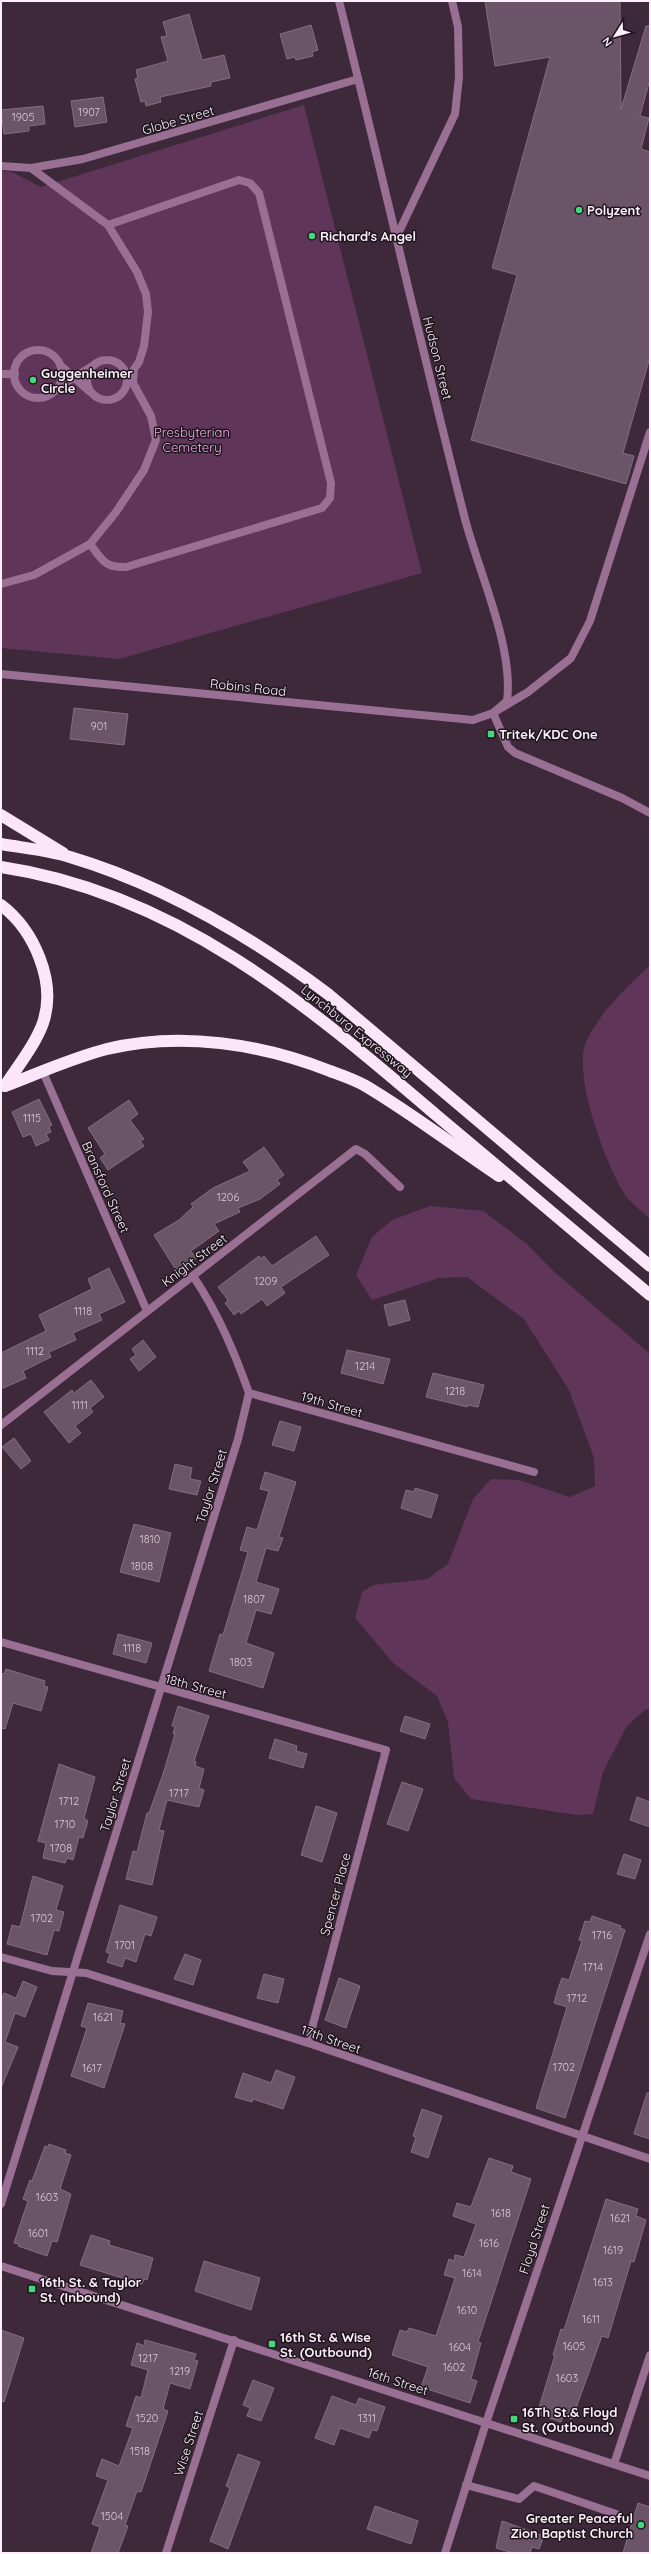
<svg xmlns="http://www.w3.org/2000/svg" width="651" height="2554" viewBox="0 0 651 2554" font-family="Quicksand,sans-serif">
<rect width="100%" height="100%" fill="#3d293a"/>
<g fill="#5f3559">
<path d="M304 105 422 573 119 659 1 648V171L12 172 41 187Z"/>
<path d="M650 965V1219C642 1211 630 1203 624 1193 606 1165 572 1074 586 1042 600 1011 626 989 650 965Z"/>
<path d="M430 1206 483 1211 526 1243 552 1270 650 1354V1709H646L627 1726 603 1772 593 1814 577 1815 471 1799 454 1778 448 1722 437 1696 393 1663 355 1618 362 1592 373 1585 427 1579 448 1564 473 1499 491 1479 519 1480 570 1497 595 1486 594 1458 569 1390 524 1319 467 1277 439 1278 372 1300 356 1275 372 1237 392 1220Z"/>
</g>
<g fill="#6b5467" stroke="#856d81">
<path d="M485 1H620L621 109 646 26H650V79L640 116 649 118 641 149 650 152V357L623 453 634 456 626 484 471 440 517 275 492 268 550 57 495 66Z"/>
<path d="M189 14 202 60 224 55 230 78 211 82V86L160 97 161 102 146 106 145 101 141 102 135 79 138 78 136 70 168 61 161 37 167 36 163 22Z"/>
<path d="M311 25 318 50 312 52 313 56 296 60 295 57 287 59 280 34Z"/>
<path d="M103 97 107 122 75 127 71 101Z"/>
<path d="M43 106 45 124 29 126V131L4 134 1 110Z"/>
<path d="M74 708 128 714 124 745 70 739Z"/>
<path d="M39 1099 52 1125 49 1127 51 1132 46 1134 49 1140 36 1146 31 1134 23 1137 12 1112Z"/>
<path d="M129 1100 138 1114 130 1120 144 1139 140 1141 144 1146 108 1170 100 1158 105 1154 88 1128Z"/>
<path d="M264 1147 284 1175 277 1180 280 1184 260 1199 238 1208 240 1212 214 1224 219 1231 191 1251 196 1258 176 1270 154 1235 179 1220 193 1207 191 1204 213 1188 250 1171 243 1162Z"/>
<path d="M316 1236 329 1255 281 1287 285 1293 267 1306 262 1299 241 1314 239 1311 234 1315 225 1303 228 1300 218 1287 259 1256 260 1259 264 1256 272 1266Z"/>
<path d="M109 1268 125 1302 99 1314 102 1320 73 1333 76 1340 49 1352 51 1357 23 1371 26 1378 1 1389V1353L46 1331 39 1315 92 1289 88 1279Z"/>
<path d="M405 1300 410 1320 389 1326 384 1305Z"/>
<path d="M143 1340 156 1357 139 1371 130 1359 136 1355 132 1349Z"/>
<path d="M347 1350 390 1359 383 1384 341 1373Z"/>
<path d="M433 1373 484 1385 478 1407 467 1405V1407L426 1397Z"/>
<path d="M91 1380 104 1397 90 1408 93 1412 75 1426 81 1433 69 1443 44 1412 72 1390 74 1393Z"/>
<path d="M280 1421 301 1427 294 1451 272 1445Z"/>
<path d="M14 1438 31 1461 21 1469 2 1447Z"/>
<path d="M175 1464 192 1468 190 1479 201 1481 197 1495 169 1489Z"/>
<path d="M265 1472 296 1482 279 1537 283 1538 278 1551 266 1548 256 1582 279 1589 271 1614 256 1610 246 1643 274 1653 263 1688 209 1671 220 1634 223 1635 248 1552 240 1550 247 1527 257 1530 269 1491 260 1489Z"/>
<path d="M415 1488 438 1495 431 1518 401 1508 406 1490 414 1492Z"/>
<path d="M134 1524 171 1533 159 1582 120 1572Z"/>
<path d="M118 1634 152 1643 146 1663 113 1654Z"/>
<path d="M6 1669 45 1681 44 1686 48 1687 41 1711 13 1703 5 1729 1 1728V1673L4 1674Z"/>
<path d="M178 1706 209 1716 194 1761 196 1762 195 1766 204 1769 199 1788 204 1790 199 1807 167 1800 159 1830 164 1831 152 1885 126 1879 133 1851 137 1852 147 1813H149L163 1774 175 1734H173L175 1727 172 1726Z"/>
<path d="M405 1716 430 1724 425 1739 400 1731Z"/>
<path d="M275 1739 297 1746 296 1751 307 1754 303 1768 269 1758Z"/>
<path d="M59 1764 95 1777 84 1818 88 1821 83 1838 79 1837 73 1860 67 1858 65 1863 43 1858 46 1843 38 1841Z"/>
<path d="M402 1782 423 1789 408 1831 387 1824Z"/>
<path d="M637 1797 650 1802V1827L630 1820Z"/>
<path d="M316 1806 337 1813 322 1862 301 1855Z"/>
<path d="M624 1854 641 1860 635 1879 617 1874Z"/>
<path d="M33 1876 63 1886 56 1910 64 1912 59 1931 54 1930 47 1955 7 1944 12 1925 20 1927Z"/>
<path d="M120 1905 157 1917 151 1936 145 1934 136 1962 125 1958 122 1967 107 1962 110 1954 106 1952Z"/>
<path d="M592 1916 621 1926 620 1928 625 1930 565 2118 536 2108 567 2007 554 2003 558 1989 562 1978 569 1980 582 1941 579 1940 585 1921 590 1922Z"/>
<path d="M185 1954 201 1960 193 1985 174 1979Z"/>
<path d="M264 1974 284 1979 278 2003 257 1998Z"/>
<path d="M339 1978 360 1986 346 2028 325 2020Z"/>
<path d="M23 1981 37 1987 25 2017 15 2013 5 2042 18 2047 1 2088V2001L4 1993 16 1998Z"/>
<path d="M88 2003 123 2011 120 2023 125 2024 104 2088 71 2076 87 2028 81 2026Z"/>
<path d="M276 2070 295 2077 283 2109 253 2099 252 2102 235 2097 243 2073 271 2083Z"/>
<path d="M647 2093H650V2139L634 2134Z"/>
<path d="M422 2109 442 2116 428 2158 411 2152 416 2137 413 2136Z"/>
<path d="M49 2144 66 2150 65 2153 71 2155 60 2189 71 2194 57 2242 52 2241 47 2256 18 2246 19 2244 14 2243 28 2201 23 2199 30 2180 32 2181 45 2146 48 2147Z"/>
<path d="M489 2158 513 2166 511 2172 531 2179 478 2342 481 2343 471 2379 477 2381 470 2403 421 2387 428 2367 392 2355 400 2330 407 2332 409 2328 436 2336 455 2278 444 2275 449 2259 454 2261 455 2255 464 2257 476 2224 453 2216 457 2203 471 2207Z"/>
<path d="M606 2199 638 2209 636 2216 646 2220 634 2262 631 2261 608 2338 602 2336 572 2419 563 2416 561 2422 537 2414 555 2355H553L561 2329 564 2330Z"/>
<path d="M91 2235 110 2241 109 2245 153 2258 147 2280 144 2279 142 2284 80 2265Z"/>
<path d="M204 2261 260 2278 251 2310 195 2291Z"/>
<path d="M1 2330 24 2338 4 2402 1 2401Z"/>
<path d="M145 2340 196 2354 194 2360 198 2361 190 2389 170 2383 163 2409 168 2411 141 2492 137 2491 125 2525 128 2526 118 2553H91L100 2527 92 2524 108 2480 96 2476 102 2459 119 2466 133 2428 126 2426 136 2396 141 2398 148 2370 131 2365 137 2343 144 2346Z"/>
<path d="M253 2380 274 2388 261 2421 247 2416 250 2408 243 2405Z"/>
<path d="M332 2396 356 2405 359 2398 385 2407 377 2431 372 2430 369 2438 340 2428 334 2445 315 2438Z"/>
<path d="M238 2454 260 2462 228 2549 210 2541 230 2488 226 2486Z"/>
<path d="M638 2503 650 2507V2553H623Z"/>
<path d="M375 2506 418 2521 411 2544 367 2529Z"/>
<path d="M502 2521 544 2536 539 2549 532 2547 530 2553H513L496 2548Z"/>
</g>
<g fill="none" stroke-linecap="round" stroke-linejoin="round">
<g stroke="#9a6f94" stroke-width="8">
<path d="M1 166 31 168 108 225 137 272 146 294 148 312 144 346 139 362 134 369 133 383 151 416 156 440 144 470 116 512 90 544 34 575 1 584"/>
<path d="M396 238 455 114 459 77 458 27 452 1"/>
<circle cx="38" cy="374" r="24"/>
<circle cx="107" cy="380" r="20"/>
<path d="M60 365 89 391"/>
<path d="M1 374H15"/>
<path d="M59 387 91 367"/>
<path d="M650 432 590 621 571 658 528 692 493 713 508 747 515 753 622 798 650 813"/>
<path d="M90 544C102 560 105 568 126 567L322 508 330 498 331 483 259 193 250 183 239 180 108 225"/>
<path d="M614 2464 650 2355"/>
<path d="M466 2485 519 2499 534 2486 616 2514"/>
</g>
<g stroke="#9a6f94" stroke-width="8">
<path d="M31 168 83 159 358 79"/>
<path d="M1 674 473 720 493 713 507 701C514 647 479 573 465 519 421 347 382 173 339 1"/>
<path d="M43 1072 147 1311"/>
<path d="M193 1276C218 1313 234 1351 249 1393L534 1472"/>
<path d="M1 1425 356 1149 365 1154 400 1187"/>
<path d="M1 1642 386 1750 308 2043"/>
<path d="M1 1957 52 1971 86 1973 308 2043 650 2159"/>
<path d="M1 2204 238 1439 249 1393"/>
<path d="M1 2266 650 2476"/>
<path d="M166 2553 234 2340"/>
<path d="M445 2553 486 2423 650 1934"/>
</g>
<g stroke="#fbe5f8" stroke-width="12">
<path d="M1 815 63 853"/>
<path d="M1 844C23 848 48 850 70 857 164 885 250 936 328 994L650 1266"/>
<path d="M1 867C176 893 306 1004 435 1114 507 1174 578 1235 650 1295"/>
<path d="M1 905C34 930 57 982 43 1023 35 1045 18 1066 5 1086"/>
<path d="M5 1086C39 1073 72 1058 107 1049 181 1031 261 1044 330 1071 341 1075 353 1079 364 1085 410 1112 454 1146 499 1176"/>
</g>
</g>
<g fill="#45d77a" stroke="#1e151d" stroke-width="1.5">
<circle cx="579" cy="210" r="4"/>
<circle cx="312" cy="236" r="4"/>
<circle cx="33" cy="380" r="4"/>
<rect x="487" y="730" width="8" height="8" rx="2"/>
<rect x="28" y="2285" width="8" height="8" rx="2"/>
<rect x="268" y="2340" width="8" height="8" rx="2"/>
<rect x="510" y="2415" width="8" height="8" rx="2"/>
<circle cx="641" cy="2525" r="4"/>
</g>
<g text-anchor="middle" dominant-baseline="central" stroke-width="3" stroke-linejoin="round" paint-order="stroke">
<g font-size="11" fill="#d8c8d5">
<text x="89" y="112">1907</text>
<text x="23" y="117">1905</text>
<text x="99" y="726">901</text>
<text x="32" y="1118">1115</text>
<text x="228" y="1197">1206</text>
<text x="266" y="1281">1209</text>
<text x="83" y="1311">1118</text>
<text x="35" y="1351">1112</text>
<text x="365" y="1366">1214</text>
<text x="455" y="1391">1218</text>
<text x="80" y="1405">1111</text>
<text x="150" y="1539">1810</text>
<text x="142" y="1566">1808</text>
<text x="254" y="1599">1807</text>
<text x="132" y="1648">1118</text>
<text x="241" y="1662">1803</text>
<text x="179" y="1793">1717</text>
<text x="69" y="1801">1712</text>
<text x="65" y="1824">1710</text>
<text x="61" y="1848">1708</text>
<text x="42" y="1918">1702</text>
<text x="602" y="1935">1716</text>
<text x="125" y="1945">1701</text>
<text x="593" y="1967">1714</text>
<text x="577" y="1998">1712</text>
<text x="103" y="2017">1621</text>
<text x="564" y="2067">1702</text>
<text x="92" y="2068">1617</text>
<text x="47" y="2197">1603</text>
<text x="501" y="2213">1618</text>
<text x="620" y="2218">1621</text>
<text x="38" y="2233">1601</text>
<text x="489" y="2243">1616</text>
<text x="613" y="2250">1619</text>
<text x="472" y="2273">1614</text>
<text x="603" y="2282">1613</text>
<text x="467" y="2310">1610</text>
<text x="591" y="2319">1611</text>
<text x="574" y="2346">1605</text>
<text x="460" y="2347">1604</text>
<text x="148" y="2358">1217</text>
<text x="454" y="2367">1602</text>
<text x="180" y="2371">1219</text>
<text x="567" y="2378">1603</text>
<text x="147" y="2418">1520</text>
<text x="367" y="2418">1311</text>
<text x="140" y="2451">1518</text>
<text x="112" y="2516">1504</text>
</g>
<g font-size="13" fill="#fdeffa" stroke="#1e151d">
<text transform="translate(178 120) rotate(-16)">Globe Street</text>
<text transform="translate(438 358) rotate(76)">Hudson Street</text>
<text transform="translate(248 687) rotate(6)">Robins Road</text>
<text transform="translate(357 1031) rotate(39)">Lynchburg Expressway</text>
<text transform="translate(106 1187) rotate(66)">Bransford Street</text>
<text transform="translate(194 1260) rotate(-37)">Knight Street</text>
<text transform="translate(332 1404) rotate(16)">19th Street</text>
<text transform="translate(211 1486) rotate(-73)">Taylor Street</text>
<text transform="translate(196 1686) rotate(15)">18th Street</text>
<text transform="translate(115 1795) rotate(-73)">Taylor Street</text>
<text transform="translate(335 1894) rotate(-75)">Spencer Place</text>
<text transform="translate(331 2039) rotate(19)">17th Street</text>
<text transform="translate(534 2239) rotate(-72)">Floyd Street</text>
<text transform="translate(398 2381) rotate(18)">16th Street</text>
<text transform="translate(188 2443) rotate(-72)">Wise Street</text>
</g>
<g font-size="13" font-weight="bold" fill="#fdeffa" stroke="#1e151d" text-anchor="start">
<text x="587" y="210">Polyzent</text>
<text x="320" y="236">Richard's Angel</text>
<text x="41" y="373">Guggenheimer<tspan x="41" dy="15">Circle</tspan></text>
<text x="499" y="734">Tritek/KDC One</text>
<text x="40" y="2282">16th St. &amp; Taylor<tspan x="40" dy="15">St. (Inbound)</tspan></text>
<text x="280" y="2337">16th St. &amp; Wise<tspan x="280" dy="15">St. (Outbound)</tspan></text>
<text x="522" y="2412">16Th St.&amp; Floyd<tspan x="522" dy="15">St. (Outbound)</tspan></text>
<text x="633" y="2518" text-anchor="end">Greater Peaceful<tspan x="633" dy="15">Zion Baptist Church</tspan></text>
</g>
<g font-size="13" fill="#f6b0ec" stroke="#1e151d">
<text x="192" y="432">Presbyterian<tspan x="192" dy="15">Cemetery</tspan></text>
</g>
</g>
<rect width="651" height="2554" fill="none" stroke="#fdeffa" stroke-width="4"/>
<g transform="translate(615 36) rotate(233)" stroke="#1e151d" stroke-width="3" paint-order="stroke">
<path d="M0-3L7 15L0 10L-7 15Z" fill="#fdeffa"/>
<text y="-6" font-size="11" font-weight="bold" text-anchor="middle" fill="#fdeffa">N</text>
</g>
</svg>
